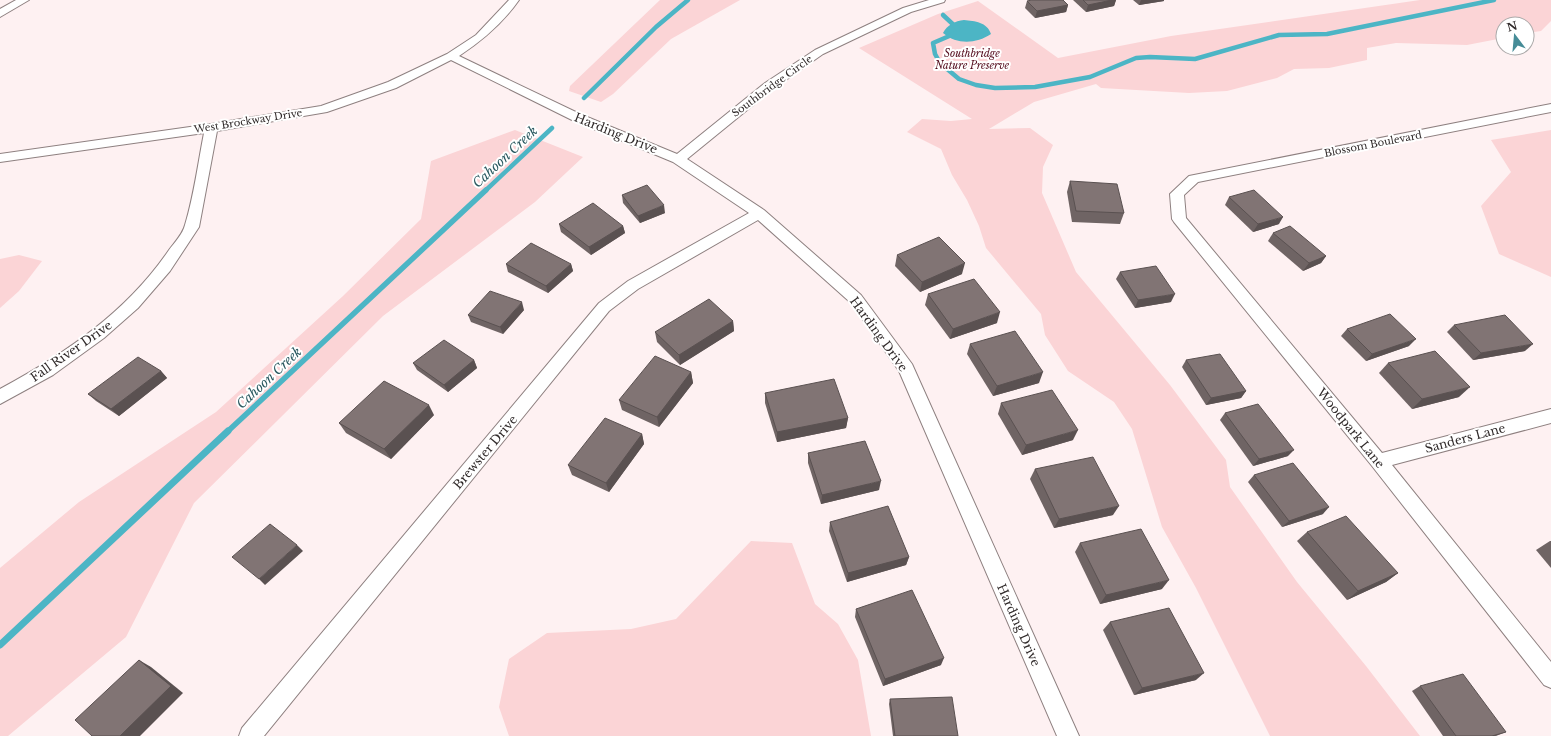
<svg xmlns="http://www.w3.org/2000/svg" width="1551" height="736" viewBox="0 0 1551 736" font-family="'Libre Baskerville',serif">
<rect width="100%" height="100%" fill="#fef1f2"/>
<g fill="#fbd4d6">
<path d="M660 0H740L671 39 613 94 601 102 569 91 570 86Z"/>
<path d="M1420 0H1551V21L1541 31 1527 33V24H1503V38L1467 45 1396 43 1367 48V60L1329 68 1294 69 1277 78 1227 91 1189 93 1101 88 1096 84 1034 102 989 129 1030 128 1053 145 1043 167 1042 193 1076 272 1170 385 1226 460 1230 487 1297 582 1366 666 1420 736H1270L1196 588 1162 527 1132 429 1114 402 1068 371 1045 335 1041 314 986 248 979 226 967 200 952 175 941 149 907 132 922 119 951 121 972 119 859 48 938 14 978 1 1058 58 1171 36Z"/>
<path d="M515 130 583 157 535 202 383 316 194 503 126 637 8 736H0V568L79 502 216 412 343 296 421 219 431 161Z"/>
<path d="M1551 130V277L1499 254 1481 206 1511 172 1491 140Z"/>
<path d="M19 255 42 261 19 291 0 308V259Z"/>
<path d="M751 541 792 543 815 604 838 624 858 660 871 736H509L499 707 509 659 547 633 631 629 676 619Z"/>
</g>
<path fill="#4cb5c5" d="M964 20C975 21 987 22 991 34 976 44 957 45 943 33 947 25 955 21 964 20Z"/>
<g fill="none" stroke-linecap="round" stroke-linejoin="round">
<g stroke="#4cb5c5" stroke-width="4.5">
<path d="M943 15 958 29"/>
<path d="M954 34 933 43 935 54 940 63 959 79 976 85 995 88 1035 87 1090 77 1136 58 1150 57 1195 59 1279 35 1327 34 1494 0"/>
<path d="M584 98 656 27 688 0"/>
<path d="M485 191 552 128"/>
</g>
<path stroke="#4cb5c5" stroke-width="5.5" d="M227 432 486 190"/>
<path stroke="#4cb5c5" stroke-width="7" d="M0 645 228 431"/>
<defs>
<g id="street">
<path d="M16 0H29L0 17V9Z"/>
<path d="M509 0H519C503 23 483 40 459 56L580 114 677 154 765 83 815 50 903 8 929 0H945L944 2 911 12 823 54 773 89 687 159 764 210 861 295 912 364 1079 736H1057L899 371 851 303 758 220 638 289 609 311 264 736H239L242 728 599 303 628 281 749 213 673 162 572 120 451 60 396 88 327 112 217 131 199 227 170 271 138 308 104 338 53 375 0 404V389C65 354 127 312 169 250 174 243 183 234 185 225 194 196 198 163 204 133L0 162V154L211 124 321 106 388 82 447 54 476 35Z"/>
<path d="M1551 104V112L1198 182 1184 195 1186 218 1382 453 1551 409V423L1392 465 1551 662V688L1544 685 1372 466 1174 222 1172 219 1170 194 1189 176 1194 175Z"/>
</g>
</defs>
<use href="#street" stroke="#8e8080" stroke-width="2"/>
<use href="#street" fill="#fff" fill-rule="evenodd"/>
</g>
<g fill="#6f6464">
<path d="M1073 0H1116L1114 6 1086 12Z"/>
<path d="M1133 0H1164V1L1139 5Z"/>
<path d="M1027 1 1068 5 1066 12 1035 18 1025 8Z"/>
<path d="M1070 181 1124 213 1120 224 1072 222 1067 192Z"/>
<path d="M622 195 665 213 640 223 623 203Z"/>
<path d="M1229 197 1279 224 1253 232 1225 205Z"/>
<path d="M559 224 623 226 625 233 591 255 561 232Z"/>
<path d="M1273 233 1326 256 1321 263 1303 271 1268 241Z"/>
<path d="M897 255 962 274 920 292 895 266Z"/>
<path d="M506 264H571L573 271 548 293 508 272Z"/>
<path d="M1120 272 1171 302 1135 308 1116 279Z"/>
<path d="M928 294 997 323 950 339 925 305Z"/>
<path d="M524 310 503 334 471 322 468 315Z"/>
<path d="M733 321 734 331 680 365 657 342 655 332Z"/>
<path d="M1454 325 1525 351 1473 360 1447 332Z"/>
<path d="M1347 329 1409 346 1366 361 1341 336Z"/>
<path d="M970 344 1039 383 993 396 967 354Z"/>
<path d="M474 360 477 368 448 392 417 370 413 363Z"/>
<path d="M1186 360 1246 391 1241 398 1206 405 1182 367Z"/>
<path d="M1388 363 1459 397 1412 409 1379 373Z"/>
<path d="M161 371 167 378 119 416 96 401 88 394Z"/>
<path d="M691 372 693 383 659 427 622 410 619 400Z"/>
<path d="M765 393 848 418 846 428 777 442 765 403Z"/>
<path d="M1001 403 1073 440 1022 455 998 414Z"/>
<path d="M1225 413 1288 456 1253 466 1220 420Z"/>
<path d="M434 415 391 459 346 433 339 423Z"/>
<path d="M642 434 644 444 609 492 572 475 568 465Z"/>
<path d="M808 453 879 490 821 504 808 463Z"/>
<path d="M1035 469 1113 515 1054 528 1030 479Z"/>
<path d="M1254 475 1323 514 1282 527 1248 482Z"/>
<path d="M830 522 909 557 906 565 847 582 829 531Z"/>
<path d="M1307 532 1398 573 1386 582 1347 600 1297 541Z"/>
<path d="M1550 541H1551V568L1536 550Z"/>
<path d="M1080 543 1162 589 1100 604 1075 552Z"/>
<path d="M856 609 941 665 883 686 855 617Z"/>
<path d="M1110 622 1196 680 1134 695 1103 630Z"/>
<path d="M1420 686 1506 732 1496 736H1443L1412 691Z"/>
<path d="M890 699 958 736H893L889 704Z"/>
</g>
<g fill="#5a5151">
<path d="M1112 0H1116L1114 6 1086 12 1088 5Z"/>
<path d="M1141 0H1164V1L1139 5Z"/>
<path d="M1068 5 1066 12 1035 18 1037 11Z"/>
<path d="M664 205 665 213 640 223 638 216Z"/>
<path d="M1283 217 1279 224 1253 232 1258 224Z"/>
<path d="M623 226 625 233 591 255 589 247Z"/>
<path d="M1326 256 1321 263 1303 271 1309 263Z"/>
<path d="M965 263 962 274 920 292 922 282Z"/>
<path d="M571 264 573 271 548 293 546 286Z"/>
<path d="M1175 294 1171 302 1135 308 1138 300Z"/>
<path d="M522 302 524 310 503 334 500 327Z"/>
<path d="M1000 312 997 323 950 339 953 329Z"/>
<path d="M733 321 734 331 680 365 679 355Z"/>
<path d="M1416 339 1409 346 1366 361 1372 354Z"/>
<path d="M1533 344 1525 351 1473 360 1481 353Z"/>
<path d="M474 360 477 368 448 392 444 385Z"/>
<path d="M161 371 167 378 119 416 111 409Z"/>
<path d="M691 372 693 383 659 427 657 417Z"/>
<path d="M1043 372 1039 383 993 396 997 386Z"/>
<path d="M1470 387 1459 397 1412 409 1422 399Z"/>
<path d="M1246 391 1241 398 1206 405 1211 398Z"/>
<path d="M429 405 434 415 391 459 384 449Z"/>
<path d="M848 418 846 428 777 442V432Z"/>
<path d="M1078 430 1073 440 1022 455 1026 445Z"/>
<path d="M642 434 644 444 609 492 606 483Z"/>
<path d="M1294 450 1288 456 1253 466 1259 459Z"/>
<path d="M881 481 879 490 821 504 822 495Z"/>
<path d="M1119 506 1113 515 1054 528 1059 519Z"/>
<path d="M1329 507 1323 514 1282 527 1289 521Z"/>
<path d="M297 545 303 551 265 585 259 579Z"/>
<path d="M909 557 906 565 847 582 848 573Z"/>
<path d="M1398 573 1386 582 1347 600 1358 591Z"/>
<path d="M1169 580 1162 589 1100 604 1106 595Z"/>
<path d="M944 658 941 665 883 686 885 679Z"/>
<path d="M139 660 151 667 183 693 140 736H120Z"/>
<path d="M1204 673 1196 680 1134 695 1142 688Z"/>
</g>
<g fill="#817474" stroke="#5a5151">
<path d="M1032 0H1063L1068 5 1037 11 1027 1Z"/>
<path d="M1083 0H1112L1088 5Z"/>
<path d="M1070 181 1117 184 1124 213 1076 211Z"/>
<path d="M647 185 664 205 638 216 622 195Z"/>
<path d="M1254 190 1283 217 1258 224 1229 197Z"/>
<path d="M593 203 623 226 589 247 559 224Z"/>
<path d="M1290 226 1326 256 1309 263 1273 233Z"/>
<path d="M939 237 965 263 922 282 897 255Z"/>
<path d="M531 243 571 264 546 286 506 264Z"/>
<path d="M1156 266 1175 294 1138 300 1120 272Z"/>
<path d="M974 279 1000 312 953 329 928 294Z"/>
<path d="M490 291 522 302 500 327 468 315Z"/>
<path d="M709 299 733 321 679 355 655 332Z"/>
<path d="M1390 314 1416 339 1372 354 1347 329Z"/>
<path d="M1505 315 1533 344 1481 353 1454 325Z"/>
<path d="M1015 331 1043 372 997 386 970 344Z"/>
<path d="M444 340 474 360 444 385 413 363Z"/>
<path d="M1435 351 1470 387 1422 399 1388 363Z"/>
<path d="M1220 354 1246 391 1211 398 1186 360Z"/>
<path d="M655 356 691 372 657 417 619 400Z"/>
<path d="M138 357 161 371 111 409 88 394Z"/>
<path d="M834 379 848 418 777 432 765 393Z"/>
<path d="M384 381 429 405 384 449 339 423Z"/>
<path d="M1052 390 1078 430 1026 445 1001 403Z"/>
<path d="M1258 404 1294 450 1259 459 1225 413Z"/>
<path d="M605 418 642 434 606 483 568 465Z"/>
<path d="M865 441 881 481 822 495 808 453Z"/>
<path d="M1093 457 1119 506 1059 519 1035 469Z"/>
<path d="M1293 463 1329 507 1289 521 1254 475Z"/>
<path d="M888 506 909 557 848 573 830 522Z"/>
<path d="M1346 516 1398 573 1358 591 1307 532Z"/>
<path d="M270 524 297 545 259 579 232 557Z"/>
<path d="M1141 529 1169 580 1106 595 1080 543Z"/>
<path d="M912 590 944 658 885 679 856 609Z"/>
<path d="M1169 608 1204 673 1142 688 1110 622Z"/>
<path d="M139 660 171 686 120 736H92L75 720Z"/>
<path d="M1463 674 1506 732 1492 736H1456L1420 686Z"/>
<path d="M952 697 958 736H895L890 699Z"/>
</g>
<g text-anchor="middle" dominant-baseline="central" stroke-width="4" stroke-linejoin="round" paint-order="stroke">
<g font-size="10" font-style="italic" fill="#520a1b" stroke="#fff">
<text x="972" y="53">Southbridge<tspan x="972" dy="12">Nature Preserve</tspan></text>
</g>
<g font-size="10" fill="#302a2a" stroke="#fff">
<text transform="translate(772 86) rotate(-36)">Southbridge Circle</text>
<text transform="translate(248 121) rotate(-9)">West Brockway Drive</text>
<text transform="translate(1373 144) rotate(-11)">Blossom Boulevard</text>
</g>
<g font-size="12" fill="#302a2a" stroke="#fff">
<text transform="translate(616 133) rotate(22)">Harding Drive</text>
<text transform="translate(879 334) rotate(54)">Harding Drive</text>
<text transform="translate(71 351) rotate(-35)">Fall River Drive</text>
<text transform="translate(1351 428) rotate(51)">Woodpark Lane</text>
<text transform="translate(1465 438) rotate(-15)">Sanders Lane</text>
<text transform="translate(485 452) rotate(-50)">Brewster Drive</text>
<text transform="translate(1019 625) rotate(66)">Harding Drive</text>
</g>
<g font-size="13" font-style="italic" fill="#2b5960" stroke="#fff">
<text transform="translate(505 157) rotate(-43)">Cahoon Creek</text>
<text transform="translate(269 378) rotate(-43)">Cahoon Creek</text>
</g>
</g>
<g transform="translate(1515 36) rotate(344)"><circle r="19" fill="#ffffff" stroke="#acaaaa"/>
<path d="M0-3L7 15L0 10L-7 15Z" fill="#468c97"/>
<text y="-6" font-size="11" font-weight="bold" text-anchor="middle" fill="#302a2a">N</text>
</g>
</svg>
